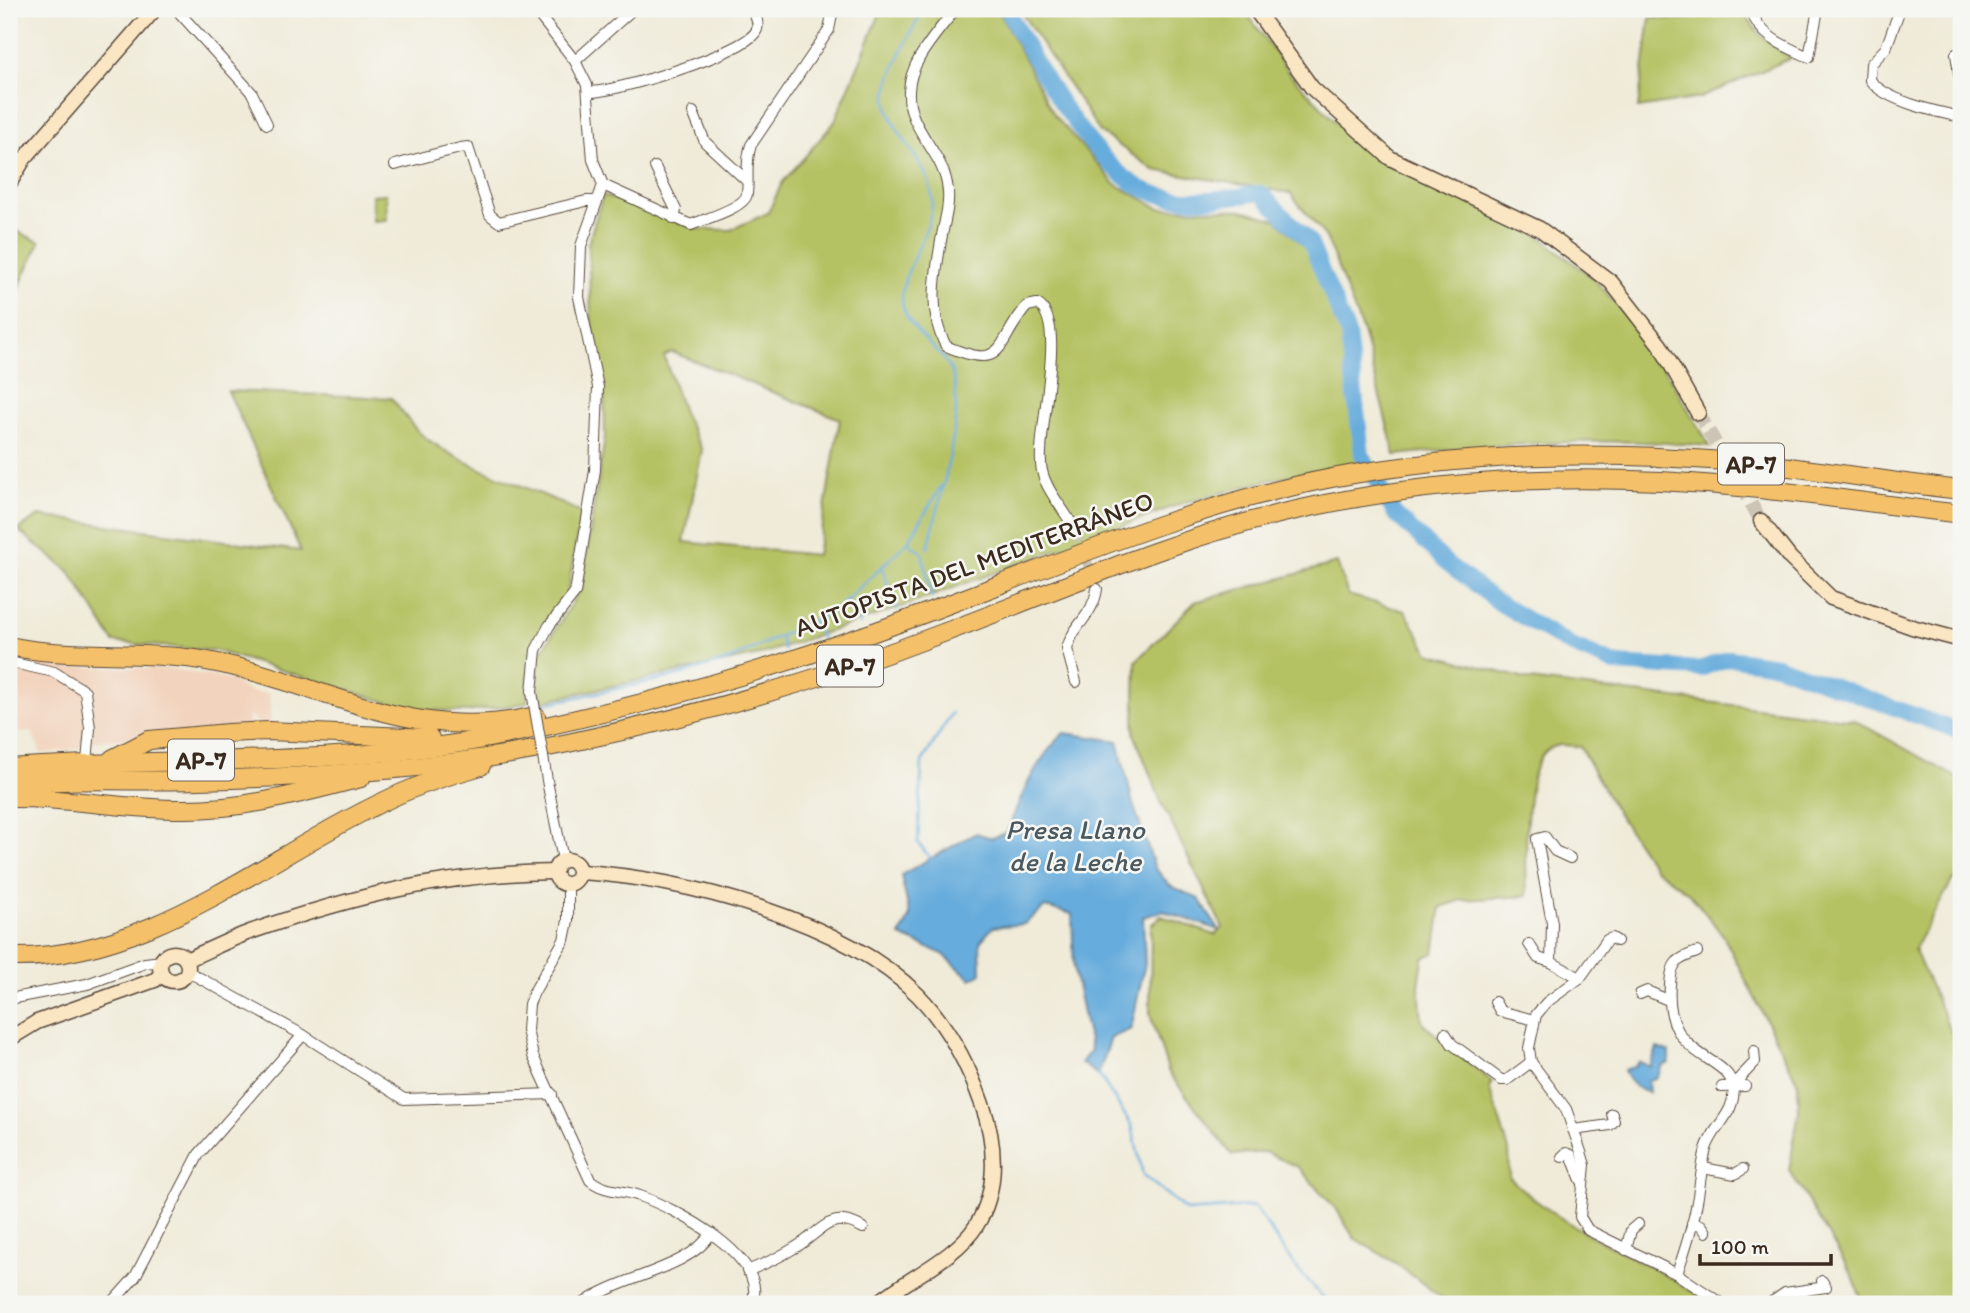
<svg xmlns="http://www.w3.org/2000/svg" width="1970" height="1313" viewBox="0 0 1970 1313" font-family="Itim,sans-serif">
<rect width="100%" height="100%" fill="#f6f6f2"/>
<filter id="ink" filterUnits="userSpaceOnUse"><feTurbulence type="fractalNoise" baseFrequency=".0143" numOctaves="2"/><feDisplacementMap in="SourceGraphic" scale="14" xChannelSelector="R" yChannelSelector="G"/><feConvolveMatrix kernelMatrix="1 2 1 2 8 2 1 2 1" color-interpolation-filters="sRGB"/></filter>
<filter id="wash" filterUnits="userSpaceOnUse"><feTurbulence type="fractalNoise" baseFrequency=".00686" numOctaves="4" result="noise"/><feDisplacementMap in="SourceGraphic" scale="28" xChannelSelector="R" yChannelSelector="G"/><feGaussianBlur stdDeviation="1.57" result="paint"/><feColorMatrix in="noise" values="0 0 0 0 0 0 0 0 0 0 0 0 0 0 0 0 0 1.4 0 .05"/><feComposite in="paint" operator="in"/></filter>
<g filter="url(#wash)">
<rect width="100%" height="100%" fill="#f0ebd9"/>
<path fill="#f2d4be" d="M9 657 48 666 172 669 224 678 236 682 247 691 269 694 271 724H259L249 715V728L82 742 81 748 41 754 32 732 9 733Z"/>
<g fill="#b5c264" stroke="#787641" stroke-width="2" fill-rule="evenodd">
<path d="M882 9H998L1054 115 1115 184 1159 208 1242 210 1277 220 1308 250 1341 332 1358 462 1282 477 1186 502 907 605 759 655 542 701 537 683 539 656 581 588 605 437 604 387 591 319 588 244 603 195 696 229 730 230 768 213 782 183 834 123ZM672 352 840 419 817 555 684 542 702 450 683 412 664 356Z"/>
<path d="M1019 9H1244L1289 73 1337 123 1386 164 1538 235 1594 279 1644 335 1710 446C1605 436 1500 444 1395 455L1364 335 1326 237 1290 193 1154 170 1100 132Z"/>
<path d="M1732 9H1743C1755 32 1768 44 1791 58L1700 98 1638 108 1650 18 1680 20Z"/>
<path d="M386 194 387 220 373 221 372 195Z"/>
<path d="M16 231 40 242 9 307V246Z"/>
<path d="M228 391 391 398C401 409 410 425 422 435 468 471 530 485 581 513L568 591 529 655 527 703 467 712 410 709 217 651 114 642 70 572 18 530 39 516 301 551Z"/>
<path d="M1337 563 1348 595 1405 611 1429 653 1529 680 1854 720 1961 780V875L1952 881 1914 949 1961 1054V1304H1863L1853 1276 1789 1170 1799 1111 1798 1083 1723 935 1690 894 1654 868 1613 806 1580 747C1568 745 1555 742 1545 752 1522 774 1526 864 1527 896L1462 900 1441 907 1434 953 1423 958 1419 986 1422 1023 1492 1082 1489 1087 1509 1150 1510 1178C1567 1235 1646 1257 1710 1304H1450L1397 1264 1354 1238 1337 1210 1298 1167 1265 1152 1232 1155 1169 1073 1150 1014 1151 925 1161 916 1215 935 1223 928 1162 804 1134 734 1136 661 1195 602Z"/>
</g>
<g fill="#66acdc" stroke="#506b7d" stroke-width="2">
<path d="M1064 733 1118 741 1133 804 1155 868 1169 885 1199 899 1219 930 1163 911 1143 917 1145 963 1131 1029 1111 1038 1098 1075 1081 1063 1091 1050 1074 971 1072 914 1045 907 1024 924 993 927 980 942 981 973 971 979 943 954 900 936 910 916 901 875 976 833 992 838 1007 832C1023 792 1033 764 1064 733Z"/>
<path d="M1657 1048 1669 1052V1063L1662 1066 1657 1077 1648 1081 1649 1093C1637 1090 1627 1081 1624 1070L1634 1067 1639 1062 1650 1067Z"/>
</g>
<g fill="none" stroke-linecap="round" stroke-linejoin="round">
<g stroke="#66acdc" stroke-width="2.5">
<path d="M923 9C913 31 884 78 887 102 892 138 934 165 932 203 931 235 901 272 902 298 902 331 946 349 953 376 965 418 938 504 928 548"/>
<path d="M908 543 922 552 932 598"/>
<path d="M882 568 897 610"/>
<path d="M848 601 860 625"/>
<path d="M814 620 822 639"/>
<path d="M780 637 784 650"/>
<path d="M544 704 677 676 729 660 836 610 908 542 941 486"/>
<path d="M932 860 918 843 922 762 952 713"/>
<path d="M1098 1073 1132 1126 1143 1175 1187 1211 1254 1206 1294 1265 1329 1304"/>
</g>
<path stroke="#66acdc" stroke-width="16" d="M1007 9C1033 60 1095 172 1150 192 1187 205 1224 198 1261 193L1310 242 1348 334 1362 455 1394 513 1448 564 1499 603 1570 645 1615 664 1700 669 1729 658 1776 665 1961 732"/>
</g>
</g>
<g filter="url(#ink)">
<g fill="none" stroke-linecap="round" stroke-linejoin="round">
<path stroke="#ccc4b4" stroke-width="10" stroke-dasharray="10 5" stroke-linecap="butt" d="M1076 532 1093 578"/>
<path stroke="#ccc4b4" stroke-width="14" stroke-dasharray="14 7" stroke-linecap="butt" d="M1698 413 1761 521"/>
<defs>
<g id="street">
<path d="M176 9 252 93 267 124"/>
<path d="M955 9C938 33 910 60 909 91 907 128 941 150 947 184 951 204 944 221 941 241 935 276 928 314 946 346 1007 372 994 345 1027 306L1037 304C1070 321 1034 438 1042 471 1047 493 1067 512 1076 532"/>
<path d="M1750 9C1760 37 1784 46 1809 57L1818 9"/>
<path d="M1900 9 1886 48 1871 64 1870 80C1885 101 1937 112 1961 117"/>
<path d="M1956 54 1961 86"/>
<path d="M575 61 633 9"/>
<path d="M588 92C615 93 739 54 755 33 761 25 756 16 751 9"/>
<path d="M693 112 705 142 747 181"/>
<path d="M395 165C407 162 462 146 468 147L490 215 499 222 586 201H597"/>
<path d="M655 167 676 210 674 219"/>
<path d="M603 185 691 225C704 219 745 208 747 194 749 177 745 162 751 145L829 30 833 9"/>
<path d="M9 662 54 672 85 691 90 728 87 762"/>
<path d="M1076 682 1067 649C1073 624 1093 617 1097 589"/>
<path d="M532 692 536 650 549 626 575 593 595 470 598 387 579 297 581 246 603 185 593 160 587 85 575 61 534 9"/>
<path d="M548 786 563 860"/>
<path d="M1570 858 1555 851 1545 837 1537 839 1552 923 1551 962 1580 978"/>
<path d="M568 884V921L564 940 534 992 529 1004 527 1030 533 1056 590 1180C606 1193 622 1189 640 1196 675 1209 770 1256 752 1304"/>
<path d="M1617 941 1612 938 1607 940 1580 978 1547 1002 1536 1015 1529 1048 1531 1062 1566 1109 1581 1152 1585 1165 1580 1217 1588 1230 1677 1274 1722 1304"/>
<path d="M1529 944 1538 958 1551 962"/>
<path d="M187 971 303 1035 404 1099 552 1094"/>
<path d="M1640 994 1647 991 1668 1000"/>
<path d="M9 999 87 984 145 963 162 961"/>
<path d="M1495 1002 1500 1011 1534 1020"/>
<path d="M1445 1033 1452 1044 1501 1080H1507L1531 1062"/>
<path d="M1733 1085 1755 1062 1754 1051"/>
<path d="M1722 1087 1745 1086"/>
<path d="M1573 1130 1610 1125 1614 1121 1612 1114"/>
<path d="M1562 1157 1566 1153 1571 1155 1581 1180"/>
<path d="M1703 1168 1735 1174 1743 1169"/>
<path d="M1692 1223 1701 1225 1706 1232"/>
<path d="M1626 1250 1631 1230 1638 1224"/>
<path d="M747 1271C765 1264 780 1257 796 1247 822 1232 829 1209 863 1228"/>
<path d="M1677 1274C1684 1252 1692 1230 1696 1207 1700 1188 1701 1168 1706 1149 1713 1126 1737 1113 1733 1087 1728 1053 1664 1061 1670 985 1671 963 1676 959 1697 952"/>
<path d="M111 1304 135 1277 199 1154 303 1035"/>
<path d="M583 1304C617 1277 691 1269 711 1233"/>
<path d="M1769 1304 1785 1293 1826 1287 1822 1281"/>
</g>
<g id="secondary">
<path d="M1255 9 1312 88 1390 158 1540 229 1611 282 1660 345 1698 413"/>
<path d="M9 184 24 159 155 9"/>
<path d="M1761 521 1790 558 1831 598 1912 627 1961 640"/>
<circle cx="567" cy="872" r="12"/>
<path d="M580 872C684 878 843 920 918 995 948 1026 968 1064 982 1104 996 1143 999 1190 976 1226 956 1258 906 1279 877 1304"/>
<circle cx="174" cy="967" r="14"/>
<path d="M186 960C207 951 228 940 250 932 352 896 447 873 555 872"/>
<path d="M9 1039 37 1022 155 980 162 974"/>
</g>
<g id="highway">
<path d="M9 646C70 659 133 650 195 659 317 677 405 747 536 716"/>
<path d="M112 759 149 740 228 733 268 731 430 738"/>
<path d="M9 768C175 756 345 769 509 734 624 710 747 677 857 638 1016 583 1166 510 1332 478 1478 450 1625 451 1772 465 1835 472 1898 483 1961 490"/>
<path d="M9 785C72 777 135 782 199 780 321 777 448 769 568 743 696 716 821 680 943 633 1056 591 1166 541 1283 513 1397 486 1516 476 1632 480 1742 483 1852 501 1961 514"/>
<path d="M9 798C68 797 127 810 186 809 246 809 303 793 361 778"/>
<path d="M9 957C150 961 269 854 391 798 420 784 450 775 481 766"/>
</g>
</defs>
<use href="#street" stroke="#56473a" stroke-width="12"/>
<use href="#secondary" stroke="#56473a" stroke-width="17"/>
<use href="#highway" stroke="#56473a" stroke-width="20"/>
<use href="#street" stroke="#fff" stroke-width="10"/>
<use href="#secondary" stroke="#fbe6c3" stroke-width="14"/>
<use href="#highway" stroke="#f4c16a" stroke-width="18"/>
<defs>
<path id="street-bridge" d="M532 692 548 786"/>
</defs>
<use href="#street-bridge" stroke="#56473a" stroke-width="12" stroke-linecap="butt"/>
<use href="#street-bridge" stroke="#fff" stroke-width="10"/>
</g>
</g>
<g text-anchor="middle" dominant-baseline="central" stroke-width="5" stroke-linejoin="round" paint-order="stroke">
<g fill="#f6f6f2" stroke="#73675e" stroke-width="2">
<rect x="1718" y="443.5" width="66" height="41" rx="5"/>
<rect x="817" y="645.5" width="66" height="41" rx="5"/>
<rect x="168" y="739.5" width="66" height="41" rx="5"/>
</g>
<g font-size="24" font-weight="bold" fill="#3b2a1e">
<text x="1751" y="464">AP-7</text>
<text x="850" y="666">AP-7</text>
<text x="201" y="760">AP-7</text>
</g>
<g font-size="26" fill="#3b2a1e" stroke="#f6f6f2">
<text transform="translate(974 564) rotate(-20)">AUTOPISTA DEL MEDITERRÁNEO</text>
</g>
<g font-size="28" font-style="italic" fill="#4a5860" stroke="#f6f6f2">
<text x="1075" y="829">Presa Llano<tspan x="1075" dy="32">de la Leche</tspan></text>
</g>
</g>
<rect width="1970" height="1313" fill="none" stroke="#f6f6f2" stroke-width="35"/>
<path d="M1700 1254v10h131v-10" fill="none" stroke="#3b2a1e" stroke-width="3.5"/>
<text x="1711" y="1254" font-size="21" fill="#3b2a1e" stroke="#f6f6f2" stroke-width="5" paint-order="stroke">100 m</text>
</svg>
